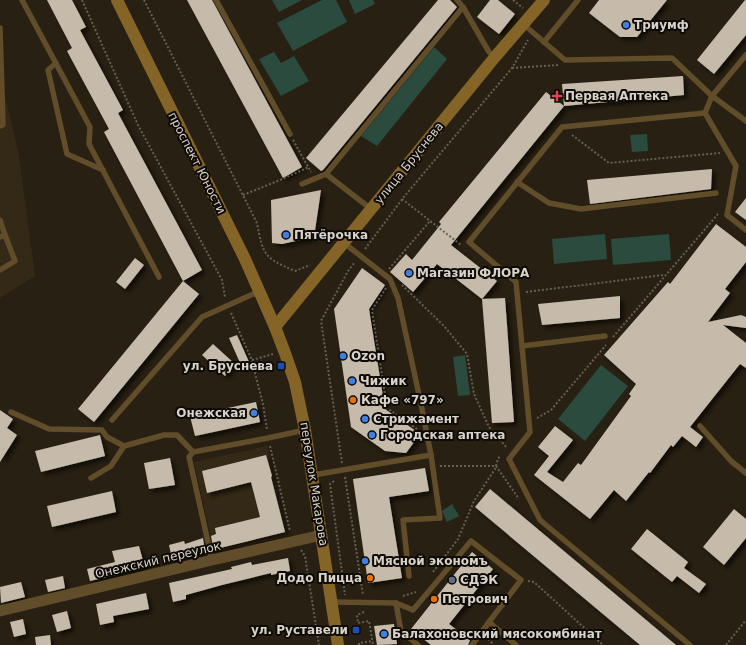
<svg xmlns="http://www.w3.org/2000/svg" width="746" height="645" viewBox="0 0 746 645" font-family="'DejaVu Sans',sans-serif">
<defs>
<filter id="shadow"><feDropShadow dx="3.5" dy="3.5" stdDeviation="2" flood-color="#0009"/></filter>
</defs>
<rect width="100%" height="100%" fill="#282012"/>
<g fill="#342816">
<path d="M0 75 19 155 35 276 0 298Z"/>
<path d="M267 446 287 536 223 551 213 547 194 462Z"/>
</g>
<g fill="#2a4b3d">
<path d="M272 0H302L279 12Z"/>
<path d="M322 0H336L347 22 293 51 277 23Z"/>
<path d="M349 0H373L375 4 355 14Z"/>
<path d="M434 47 447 59 377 146 361 136Z"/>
<path d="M274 52 281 63 294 56 309 81 281 96 259 59Z"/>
<path d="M647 134 648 151 632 152 630 135Z"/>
<path d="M605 234 607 259 554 264 552 239Z"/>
<path d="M669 234 671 260 613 265 611 239Z"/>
<path d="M465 355 470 395 458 396 453 357Z"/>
<path d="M601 365 628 386 585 441 558 419Z"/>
<path d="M452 504 459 516 447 522 442 511Z"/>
</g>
<g fill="#c6bbaa" filter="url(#shadow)">
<path d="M47 0H72L86 27 80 30 123 110 118 113 202 270 183 281 104 132 109 129 67 51 72 48Z"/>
<path d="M187 0H212L302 167 283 178Z"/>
<path d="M438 0H450L457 7 323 170 321 171 306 158Z"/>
<path d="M490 0H498L515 14 499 34 477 17Z"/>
<path d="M599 0H667L637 37H620L589 13Z"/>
<path d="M745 0H746V35L714 74 697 60Z"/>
<path d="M683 76 684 95 564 106 562 84Z"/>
<path d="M546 92 564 106 451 245 497 281 482 299 437 264 413 292 390 272 406 254 412 260 441 224 439 222Z"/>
<path d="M712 169 711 189 590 204 587 180Z"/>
<path d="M321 190 314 237 282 244 272 243 271 200Z"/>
<path d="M746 198V220L735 212Z"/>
<path d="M716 224 746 247V262L725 289 730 293 708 322 741 315 746 317V328L723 325 746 343V368L740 364 690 427 703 437 696 447 682 436 673 447 671 445 650 473 649 472 626 501 614 490 590 519 534 475 549 456 538 447 555 426 573 440 547 472 563 482 578 463 581 465 631 396 629 394 636 384 604 355 668 282 670 284Z"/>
<path d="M135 258 144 265 125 289 116 282Z"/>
<path d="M362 268 385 285 369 309 385 409 420 434 406 453 385 451 351 427 334 309Z"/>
<path d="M183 281 199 294 94 422 78 409Z"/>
<path d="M620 296V318L542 325 538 304Z"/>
<path d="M505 298 514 422 492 423 482 299Z"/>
<path d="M237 335 249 362 241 365 229 338Z"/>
<path d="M213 344 235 364 225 376 202 355Z"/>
<path d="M256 402 260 422 195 436 190 416Z"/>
<path d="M0 410 13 419 7 428 17 435 0 462Z"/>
<path d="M100 435 105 456 41 472 35 451Z"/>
<path d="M266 455 272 476 271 477 285 532 220 548 219 545 213 547 211 536 216 534 215 528 260 517 251 482 207 493 202 471Z"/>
<path d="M170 458 175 485 149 489 144 463Z"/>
<path d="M425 468 429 491 389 497 402 578 368 583 353 479Z"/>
<path d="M490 489 676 645H640L475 507Z"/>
<path d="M112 491 116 512 52 527 47 506Z"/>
<path d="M734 509 746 519V538L724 565 703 547Z"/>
<path d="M647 529 688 562 684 568 706 584 699 593 677 576 672 582 631 549Z"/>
<path d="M203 538 205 550 172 559 169 545 184 541 185 544Z"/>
<path d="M139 546 145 568 90 581 87 569 115 562 112 551Z"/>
<path d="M472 552 493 569 449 624 470 640 468 645H431L411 629Z"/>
<path d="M288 558 290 571 271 575V573L222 585 186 595V599L173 602 169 583 232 569 231 567 251 562 252 565Z"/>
<path d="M63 576 65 588 48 592 45 580Z"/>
<path d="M21 582 25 597 1 603 0 587Z"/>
<path d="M146 593 149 609 113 616 114 622 100 625 96 604Z"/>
<path d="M67 611 71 628 57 632 52 615Z"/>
<path d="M23 619 26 634 14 637 10 622Z"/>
<path d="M394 624 397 644 377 645 374 626Z"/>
<path d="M50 635 51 645H36L35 637Z"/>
</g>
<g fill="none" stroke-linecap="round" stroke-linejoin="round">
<g stroke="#665f53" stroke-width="2" stroke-dasharray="2 2" stroke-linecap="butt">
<path d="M82 0 138 125 222 280 225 297"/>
<path d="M144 0 257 223C263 255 264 258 295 271L310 265"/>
<path d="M513 0 523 8"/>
<path d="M512 68 558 65"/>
<path d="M572 135 609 163 720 153"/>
<path d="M293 140 311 172"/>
<path d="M243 195 280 180 309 167"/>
<path d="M402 199 461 245"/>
<path d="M365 249 403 198 512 68 528 40"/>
<path d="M389 269 430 221"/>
<path d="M402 285 444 326 467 354 474 394 489 427 507 448"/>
<path d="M386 288 372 310 387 408 417 429"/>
<path d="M526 292 664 275"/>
<path d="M231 313 251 358 263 404 267 430"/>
<path d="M613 337 718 214"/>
<path d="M252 360 273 354"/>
<path d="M537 418 551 410 606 345"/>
<path d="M270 446 290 531"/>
<path d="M342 463 321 321 348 271 355 262"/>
<path d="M440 466H496L519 499"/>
<path d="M345 477 363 595"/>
<path d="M334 481 330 484 345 595"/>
<path d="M301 550 305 556 319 645"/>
<path d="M433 572 458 539 474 501 495 469 498 459 500 456"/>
<path d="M528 581 534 582 603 645"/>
<path d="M403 596 416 592"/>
<path d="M364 612 357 615 358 623 369 621 373 645"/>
<path d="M488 639 494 645"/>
<path d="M359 645V643L373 641"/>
<path d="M726 645 746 620"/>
</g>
<g stroke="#614d29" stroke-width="5.5">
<path d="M22 0 90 127 89 144 159 277"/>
<path d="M216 0 290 134"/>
<path d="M457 0 463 7 489 52 495 57"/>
<path d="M523 24 565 60 672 58 712 96 746 55"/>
<path d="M0 28 3 125 0 126"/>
<path d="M544 42 578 0"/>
<path d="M56 63 48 70 67 154 103 170"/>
<path d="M705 113 736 166 727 215 746 230"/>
<path d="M517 182 549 203 581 209 716 193"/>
<path d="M302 184 326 174"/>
<path d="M371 209 326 174 463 7"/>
<path d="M0 220 5 235 0 237"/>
<path d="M0 270 15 261 5 235"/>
<path d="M522 346 605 336"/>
<path d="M11 412 49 429 102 430 107 437 124 446"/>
<path d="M112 420 202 317 260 291"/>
<path d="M700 426 731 461 746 473"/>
<path d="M313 475 431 455 421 404 398 298 390 279 344 243"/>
<path d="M91 478 111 466 124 446 164 435H177L193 452"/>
<path d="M212 560 189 457 193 452 268 438 305 430"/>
<path d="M409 576 403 520 440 518 431 455"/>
<path d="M332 602 396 603 413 610 471 541 521 580 489 622"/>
<path d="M396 603 401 631 418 645"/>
<path d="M472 645 489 622 516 645"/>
<path d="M690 645 540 520 509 459 530 432 516 282 469 242 562 127 705 113 712 96 746 121"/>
</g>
<path stroke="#614d29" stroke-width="11" d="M0 611 212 560 322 535"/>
<g stroke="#856428" stroke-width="12">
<path d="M117 0 245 259 275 327 285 353 295 382 305 430 338 645"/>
<path d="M275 327 495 57 544 0"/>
</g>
</g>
<g fill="#3f7fe0" stroke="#0e0a05" stroke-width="1.5">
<circle cx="626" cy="25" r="4"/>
<circle cx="286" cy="235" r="4"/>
<circle cx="409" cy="273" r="4"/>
<circle cx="343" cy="356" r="4"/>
<circle cx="352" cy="381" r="4"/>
<circle cx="254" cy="413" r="4"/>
<circle cx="365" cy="419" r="4"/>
<circle cx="372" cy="435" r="4"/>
<circle cx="365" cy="561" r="4"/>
<circle cx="384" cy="634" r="4"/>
</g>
<path fill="#e0444e" stroke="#0e0a05" stroke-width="1.5" d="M555 90h4v4h4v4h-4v4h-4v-4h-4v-4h4z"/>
<g fill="#1a4fb4" stroke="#0e0a05" stroke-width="1.5">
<rect x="277" y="362" width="8" height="8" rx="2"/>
<rect x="352" y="626" width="8" height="8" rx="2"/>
</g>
<g fill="#e8710a" stroke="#0e0a05" stroke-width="1.5">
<circle cx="353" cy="400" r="4"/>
<circle cx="370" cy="578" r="4"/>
<circle cx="434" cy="599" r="4"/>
</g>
<circle fill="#5c6f8a" stroke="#0e0a05" stroke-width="1.5" cx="452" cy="580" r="4"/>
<g text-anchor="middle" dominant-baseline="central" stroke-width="4" stroke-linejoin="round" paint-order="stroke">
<g font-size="12" font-weight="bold" fill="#d8d2c9" stroke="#0e0a05" text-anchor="start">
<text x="634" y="25">Триумф</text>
<text x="565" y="96">Первая Аптека</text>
<text x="294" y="235">Пятёрочка</text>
<text x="417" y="273">Магазин ФЛОРА</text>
<text x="351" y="356">Ozon</text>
<text x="273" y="366" text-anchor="end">ул. Бруснева</text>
<text x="360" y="381">Чижик</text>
<text x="361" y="400">Кафе «797»</text>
<text x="246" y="413" text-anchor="end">Онежская</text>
<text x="373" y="419">Стрижамент</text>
<text x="380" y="435">Городская аптека</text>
<text x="373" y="561">Мясной экономъ</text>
<text x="362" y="578" text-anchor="end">Додо Пицца</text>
<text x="460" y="580">СДЭК</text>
<text x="442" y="599">Петрович</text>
<text x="348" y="630" text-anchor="end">ул. Руставели</text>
<text x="392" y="634">Балахоновский мясокомбинат</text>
</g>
<g font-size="12" fill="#d8d2c9" stroke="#0e0a05">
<text transform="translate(197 163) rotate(63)">проспект Юности</text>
<text transform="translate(409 163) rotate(-51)">улица Бруснева</text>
<text transform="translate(314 484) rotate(81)">переулок Макарова</text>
<text transform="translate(158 560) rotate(-13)">Онежский переулок</text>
</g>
</g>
</svg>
